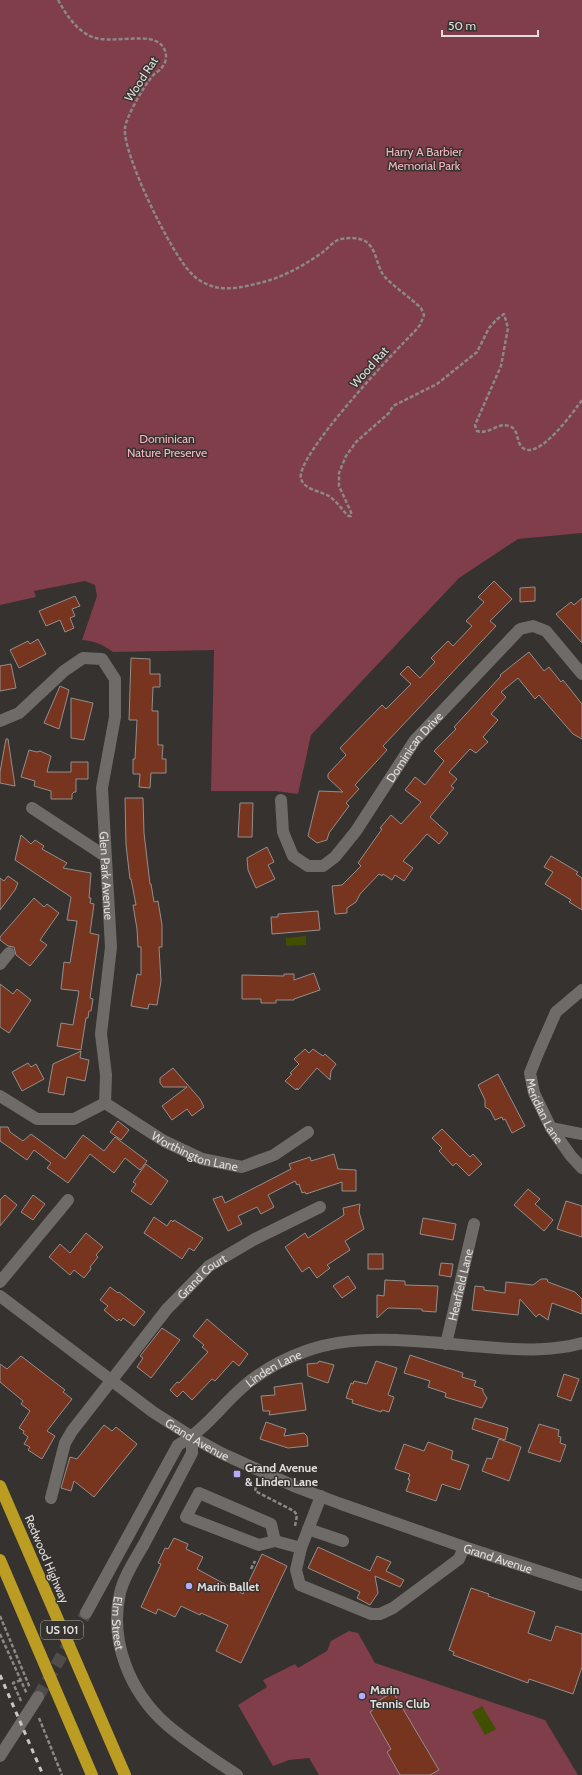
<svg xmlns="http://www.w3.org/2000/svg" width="582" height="1775" viewBox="0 0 582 1775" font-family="Cabin,sans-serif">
<rect width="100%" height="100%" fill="#35322f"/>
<g fill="#803d4a">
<path d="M0 0H582V533L518 539 459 578 311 735 298 794 275 791H211L214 650 113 652C102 644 95 641 82 640L97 596 95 585 85 581 34 591 36 597 0 605Z"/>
<path d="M349 1631 358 1633 375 1663 545 1720 578 1775H319L309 1758 289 1760 273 1766 238 1705 267 1687 263 1680 295 1664 298 1668 327 1651 331 1641Z"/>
</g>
<g fill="#405000">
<path d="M306 936V945L286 946V938Z"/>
<path d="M482 1706 496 1729 485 1735 472 1712Z"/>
</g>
<g fill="#773520" stroke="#938e8c">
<path d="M494 581 512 599 490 621 496 626 383 746 387 750 355 785 359 789 346 803 349 806 329 833 327 840 317 843 308 836 319 791 343 792 328 778V774L346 755 340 748 382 705 386 709 411 684 400 674 408 666 420 678 435 662 431 658 448 641 453 646 472 626 466 621 484 602 478 597Z"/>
<path d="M535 587V601L520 602V588Z"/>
<path d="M75 596 80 606 72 609 75 616 70 618 74 628 65 632 60 620 46 626 39 611Z"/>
<path d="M582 598V643L556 614 571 602 574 605Z"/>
<path d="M38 639 46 654 19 668 10 650 28 641 30 644Z"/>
<path d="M529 652 544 671 549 667 561 682 563 680 582 704V739L573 734 539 695 535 699 518 678 501 692 506 697 491 714 498 720 483 737 488 742 476 753 470 749 449 772 457 779 451 786 454 788 430 817 448 833 439 844 427 834 403 861 413 868 404 881 395 875 392 880 383 874 382 876 379 874 360 894 356 902 347 908V913L335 914 332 886 342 885 361 866 358 863 382 829 380 828 391 815 401 824 421 802 405 790 415 777 425 785 444 761 434 751 456 729 454 727 501 676 500 675Z"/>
<path d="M131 658 150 659V674H160V687H153L152 711H158V745H163L162 759H166V773H151L150 788 139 787 140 774H133V759H135L137 720H129Z"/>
<path d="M11 664 16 688 0 691V666Z"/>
<path d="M60 686 69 690 59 729 44 723Z"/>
<path d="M71 698 93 703 84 740 71 738Z"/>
<path d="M6 739H8L15 786 0 783V772Z"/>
<path d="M29 750 37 752 40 751 51 756 47 772H71V762H88V779H76V792H74L72 794V799H51V791L34 786 35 781 21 777Z"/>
<path d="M125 798H143L144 833 150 884H151L154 902 158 901 162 925V947H159L161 981 157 1005 149 1004 148 1009 131 1006 137 974 141 975V947H138L137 929 133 905H136L131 879H130L126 845Z"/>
<path d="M240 803H253L252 837H238Z"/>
<path d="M21 835 31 844 35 840 44 846 42 849 67 863 63 868 91 873 89 898H91L90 903 94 904 90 933 99 935 90 998 93 999 91 1011H89L88 1018H86L81 1050 57 1046 61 1023 73 1025 79 991 61 989 64 962 70 963 77 921 67 920 71 897 15 860Z"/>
<path d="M267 847 274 862 268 865 275 879 256 888 248 870 247 858Z"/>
<path d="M551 856 578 872 576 874 582 878V910L569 902 571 900 545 884 553 872 544 867Z"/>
<path d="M8 876 18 883 15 890 0 910V878L4 881Z"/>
<path d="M34 898 44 907 47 904 59 913 40 940 47 945 30 966 16 955 14 947 8 946 0 940V937Z"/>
<path d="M318 911 320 930 272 934 271 917H278V914Z"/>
<path d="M314 973 320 990 294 999V1000H276V1003H261V999H242V975L284 976V974H294V980Z"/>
<path d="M0 984 13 994 17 989 31 1000 9 1033 0 1027Z"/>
<path d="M305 1049 309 1053 313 1049 323 1056 325 1054 336 1064 331 1071 330 1080 317 1068 298 1090 297 1088 296 1090 285 1081 292 1074 290 1073 299 1064 294 1059Z"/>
<path d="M81 1051 80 1058 89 1060 85 1081 67 1077 64 1095 48 1092 53 1064Z"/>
<path d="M28 1063 31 1067 36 1064 44 1079 22 1091 12 1072Z"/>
<path d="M173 1068 200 1099 204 1107 192 1116 187 1109 172 1120 162 1106 187 1087H163L160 1083V1078Z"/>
<path d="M498 1074 525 1126 512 1133 505 1119 503 1120 502 1117 495 1120 490 1110 485 1107V1100L478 1085Z"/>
<path d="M118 1121 129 1130 121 1140 110 1132Z"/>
<path d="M0 1127H8L10 1132 23 1141 31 1134 65 1159 83 1135 104 1151 115 1137 147 1161 140 1170 125 1158 114 1173 90 1154 68 1183 47 1168 51 1163 34 1150 27 1160 0 1141Z"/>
<path d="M442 1129 470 1157 473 1154 482 1164 469 1176 456 1163 453 1166 439 1151 442 1148 432 1138Z"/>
<path d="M334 1154 338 1169 356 1170V1191H342V1182L306 1194 305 1192 302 1193 299 1184 297 1185 295 1181 268 1195 274 1207 261 1214 257 1207 238 1216 242 1224 228 1231 213 1199 222 1196 225 1203 291 1169 289 1164 310 1157 311 1161Z"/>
<path d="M146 1164 168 1181 151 1205 131 1191 136 1184 133 1182Z"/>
<path d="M528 1189 540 1199 535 1204 553 1220 544 1231 514 1205Z"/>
<path d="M5 1195 17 1205 0 1226V1200Z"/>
<path d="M33 1195 45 1204 33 1220 21 1212Z"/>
<path d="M566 1201 582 1206V1237L557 1229Z"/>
<path d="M360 1204 359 1212 364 1229 345 1241 350 1250 327 1265 330 1268 317 1278 309 1267 302 1272 285 1247 305 1233 308 1238 344 1215 343 1208Z"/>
<path d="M154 1217 167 1226 171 1220 173 1222 174 1220 203 1238 194 1251 189 1248 182 1259 144 1233Z"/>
<path d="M423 1218 456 1224 453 1240 420 1234Z"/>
<path d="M86 1233 103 1247 96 1255 98 1257 90 1267 91 1269 84 1278 74 1270 70 1275 49 1257 60 1244 70 1253Z"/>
<rect x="368" y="1254" width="15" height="15"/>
<path d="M441 1263 453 1264 451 1277 439 1275Z"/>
<path d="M348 1276 356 1288 342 1298 333 1286Z"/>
<path d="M541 1279H547L548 1282 575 1292 582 1299V1314L552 1303 548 1320 539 1314 536 1317 520 1299 518 1315 472 1310 475 1286 484 1287V1290L505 1293 506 1282 533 1285Z"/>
<path d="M385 1280 405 1281V1285L438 1286 436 1312 422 1311V1309L388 1308 377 1318V1295L384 1296Z"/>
<path d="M110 1287 118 1293 119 1292 145 1312 134 1326 123 1318 121 1321 119 1319 117 1321 104 1310 108 1306 100 1300Z"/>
<path d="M207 1319 248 1354 239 1366 233 1361 215 1381 212 1379 192 1400 183 1391 177 1397 170 1390 177 1382 179 1383 208 1352 202 1347 204 1345 193 1336Z"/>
<path d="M162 1328 180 1340 151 1378 137 1367 143 1358 140 1356Z"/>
<path d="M410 1355 463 1373 462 1377 476 1381 474 1386 483 1389V1392L487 1398 482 1408 445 1397 446 1393 428 1387 430 1381 404 1373Z"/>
<path d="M21 1356 65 1390 63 1392 72 1399 47 1431 55 1436 42 1459 28 1450 30 1447 24 1444 28 1437 23 1433 24 1431 19 1428 30 1411 21 1404 23 1401 0 1382V1364L7 1369Z"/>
<path d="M319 1361 334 1365 328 1383 308 1376 307 1364 318 1363Z"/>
<path d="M376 1361 397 1368 388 1395 394 1397 389 1412 382 1410 381 1412 352 1403 353 1400 346 1398 351 1383 353 1384 354 1381 367 1384Z"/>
<path d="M564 1374 579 1379 571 1401 557 1396Z"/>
<path d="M302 1383 306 1410 269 1415 270 1411H263L261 1396 275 1395 274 1387Z"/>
<path d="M475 1418 508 1428 505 1440 472 1429Z"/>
<path d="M266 1422 286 1429 284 1436 304 1433 307 1436 308 1446 288 1448 260 1439Z"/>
<path d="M539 1424 559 1430 558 1436 561 1437 560 1443 566 1445 560 1462 528 1452Z"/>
<path d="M104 1425 112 1431 116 1427 137 1444 94 1497 74 1481 71 1491 61 1488 70 1457 77 1459Z"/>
<path d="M499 1439 521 1447 509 1481 482 1471 487 1458 492 1459Z"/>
<path d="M428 1442 453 1451 451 1459 469 1465 460 1490 442 1484 436 1501 406 1491 410 1480H408L410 1474 395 1469 404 1444 424 1451Z"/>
<path d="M174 1538 188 1544 186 1549 203 1557 197 1569 243 1594 262 1554 287 1566 241 1663 216 1651 228 1625 201 1613 200 1615 181 1606 175 1617 158 1609 156 1614 141 1607 161 1564 158 1563 165 1548 168 1549Z"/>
<path d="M318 1547 370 1571 377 1556 391 1562 386 1571 404 1580 400 1587 375 1576 378 1593 370 1605 357 1598 360 1592 308 1568Z"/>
<path d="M471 1588 489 1594 488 1596 535 1612 528 1633 551 1641 556 1626 582 1634V1667L573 1694 529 1679 528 1683 453 1655 454 1652 449 1650Z"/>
<path d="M393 1692 439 1770 430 1775H400L387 1752 391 1749 370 1712 374 1709 372 1705Z"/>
</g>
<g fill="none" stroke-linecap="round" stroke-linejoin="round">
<path stroke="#4f4c49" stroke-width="12" stroke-dasharray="12 6" stroke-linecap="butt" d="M38 1697 86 1613"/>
<g stroke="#8b8886" stroke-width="2.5" stroke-dasharray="4 2" stroke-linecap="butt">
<path d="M58 0C66 14 74 27 88 35 108 47 152 29 163 47 167 52 167 61 163 66 160 71 154 73 151 78 144 86 126 117 125 128 122 153 172 256 192 274 197 280 207 285 215 287 232 291 251 285 267 281 287 275 306 264 323 252 327 249 331 244 336 241 343 237 357 237 365 241 376 248 376 262 382 273 386 281 412 299 421 308L424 315 420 325 415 331C396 350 294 457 301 479 305 490 320 491 329 496 336 501 342 509 348 516H351V512L339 486V473L346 456 356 442 389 413 393 406 437 384 477 352 489 328 496 320 504 314 508 328 501 366 475 425 477 431C489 435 498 422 509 426 519 429 516 440 521 446 536 465 574 411 582 400"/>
<path d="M256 1487 255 1491 294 1511 297 1515 295 1526"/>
<path d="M251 1569 255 1561"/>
<path d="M0 1616 30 1688"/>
<path d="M0 1634 27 1694"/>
<path d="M21 1701 13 1683 21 1680"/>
<path d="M39 1718 62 1775"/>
</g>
<g stroke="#6e6b68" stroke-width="12">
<path id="s1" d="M0 721 19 713 64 671 83 658 102 659 115 679V717L102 788 111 947 101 1034 106 1075 105 1103"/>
<path id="s2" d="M281 800 283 832 293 856 308 866H323L335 857 356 831 415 740 520 629 533 626 546 631 582 674"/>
<path d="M32 808 105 856"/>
<path d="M0 964 9 953"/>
<path id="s3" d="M582 990 556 1012 538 1053 530 1073 534 1093 551 1128 571 1156 582 1168"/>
<path d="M0 1096 37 1119H74L105 1103"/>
<path id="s4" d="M105 1103 164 1141 202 1159 242 1167 274 1155 308 1132"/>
<path d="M551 1128 582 1134"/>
<path d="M0 1282 68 1200"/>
<path id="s5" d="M0 1296 153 1412 192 1437 221 1453 296 1487 341 1504 464 1547 582 1585"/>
<path id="s6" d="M446 1344 474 1224"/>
<path id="s7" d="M192 1437V1453C176 1483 160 1514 144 1544 135 1560 124 1576 120 1593 109 1641 130 1692 166 1724 188 1743 213 1759 237 1775"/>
<path id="s8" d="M51 1498 65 1443 72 1431 167 1309 209 1266 255 1239 320 1207"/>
<path d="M308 1529 343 1541"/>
<path d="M275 1541 271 1524 199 1493 186 1517 259 1545 275 1541 301 1548 321 1496"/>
<path d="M301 1548 296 1570 300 1585 371 1614H380L393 1608 459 1559 464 1547"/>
<path id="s9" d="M86 1613 178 1445C204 1431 221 1406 243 1387 261 1371 284 1359 306 1351 363 1330 438 1344 498 1348 526 1350 554 1351 582 1343"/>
<path d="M0 1756 38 1697"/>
</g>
<g stroke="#bc9d23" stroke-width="12">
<path d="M0 1486 125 1775"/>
<path d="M0 1560 92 1775"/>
</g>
<path stroke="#c9c7c4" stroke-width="3" stroke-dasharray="5 5" stroke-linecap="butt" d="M0 1675 43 1775"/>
</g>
<g fill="#b1adfa" stroke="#35322f" stroke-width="1.5">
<rect x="233" y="1470" width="8" height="8" rx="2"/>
<circle cx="189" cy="1586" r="4"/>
<circle cx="362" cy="1696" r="4"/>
</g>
<g text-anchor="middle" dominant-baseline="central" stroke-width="3" stroke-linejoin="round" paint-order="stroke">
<rect fill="#35322f" stroke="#adaaa8" stroke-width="1" x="41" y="1621" width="42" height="18" rx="3"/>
<g font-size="11" font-weight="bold" fill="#e0dedc">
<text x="62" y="1630">US 101</text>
</g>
<g font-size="12" fill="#e0dedc" stroke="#35322f">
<text transform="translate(141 79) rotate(-57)">Wood Rat</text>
<text transform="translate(369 367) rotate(-48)">Wood Rat</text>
<text stroke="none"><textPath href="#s2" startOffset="242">Dominican Drive</textPath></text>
<text stroke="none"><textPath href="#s1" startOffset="346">Glen Park Avenue</textPath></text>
<text stroke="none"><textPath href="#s3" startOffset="141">Meridian Lane</textPath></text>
<text stroke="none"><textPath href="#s4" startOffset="103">Worthington Lane</textPath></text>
<text stroke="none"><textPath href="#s8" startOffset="273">Grand Court</textPath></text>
<text stroke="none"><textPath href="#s6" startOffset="61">Hearfield Lane</textPath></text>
<text stroke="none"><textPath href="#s9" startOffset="315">Linden Lane</textPath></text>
<text stroke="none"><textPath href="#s5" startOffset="244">Grand Avenue</textPath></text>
<text stroke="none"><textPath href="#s5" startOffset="568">Grand Avenue</textPath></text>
<text transform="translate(47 1559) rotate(67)">Redwood Highway</text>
<text stroke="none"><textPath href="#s7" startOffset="204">Elm Street</textPath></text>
</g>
<g font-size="12" fill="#f7b6bf" stroke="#35322f">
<text x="424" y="151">Harry A Barbier<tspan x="424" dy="14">Memorial Park</tspan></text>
<text x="167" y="438">Dominican<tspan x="167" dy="14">Nature Preserve</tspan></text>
</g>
<g font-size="12" font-weight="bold" fill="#e0dedc" stroke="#35322f" text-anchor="start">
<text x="245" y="1467">Grand Avenue<tspan x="245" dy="14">&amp; Linden Lane</tspan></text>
<text x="197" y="1586">Marin Ballet</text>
<text x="370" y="1689">Marin<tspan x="370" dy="14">Tennis Club</tspan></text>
</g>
</g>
<path d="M442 30v6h96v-6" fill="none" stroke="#e0dedc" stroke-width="2"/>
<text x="448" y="30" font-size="12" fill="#e0dedc" stroke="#35322f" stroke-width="3" paint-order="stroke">50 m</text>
</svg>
